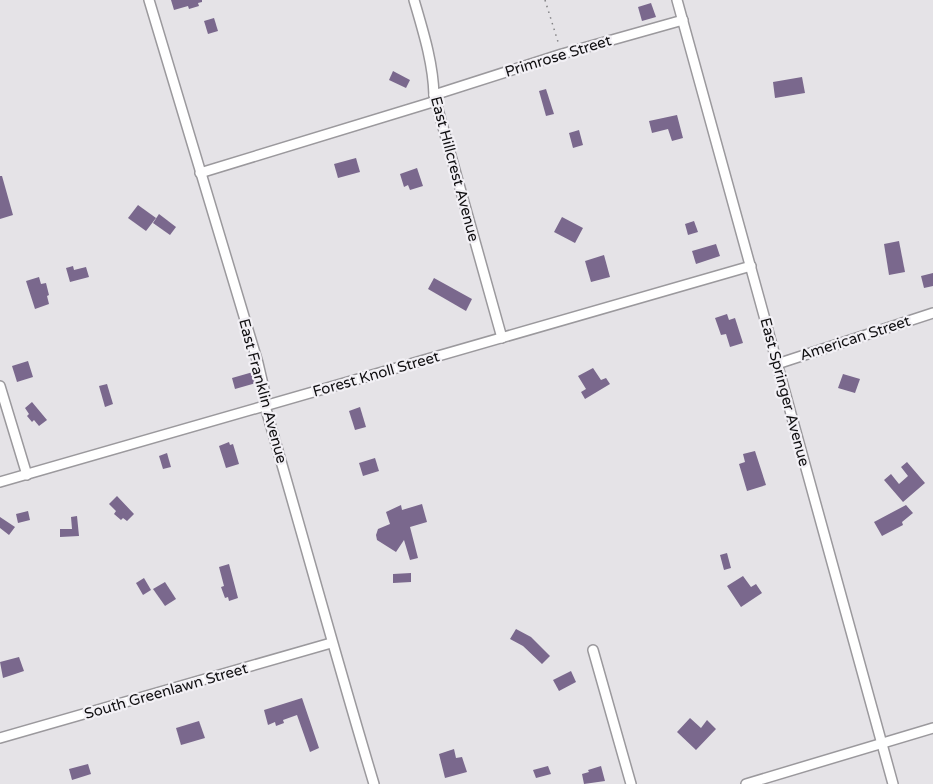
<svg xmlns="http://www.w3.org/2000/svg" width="933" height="784" viewBox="0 0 933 784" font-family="'Varela Round',sans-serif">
<rect width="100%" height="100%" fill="#e5e3e7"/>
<g fill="#7a688d">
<path d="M171 0H202V2L198 3 199 6 189 9 188 6 174 10Z"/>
<path d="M651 3 656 17 642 21 638 7Z"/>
<path d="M214 18 218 31 208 34 204 21Z"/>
<path d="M393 71 410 80 406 88 389 80Z"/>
<path d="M802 77 805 93 775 98 773 82Z"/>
<path d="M546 89 554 114 546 116 539 91Z"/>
<path d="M677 115 683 138 672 141 668 129 652 133 649 121Z"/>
<path d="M579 130 583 145 573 148 569 133Z"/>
<path d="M356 158 360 172 338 178 334 164Z"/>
<path d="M417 168 423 186 410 190 408 185 404 187 400 174Z"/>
<path d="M0 176H2L13 215 0 219Z"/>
<path d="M138 205 156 218 146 231 128 218Z"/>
<path d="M159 214 176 227 170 235 153 223Z"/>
<path d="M562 217 583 228 575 243 554 232Z"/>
<path d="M694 221 698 232 688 235 685 224Z"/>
<path d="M899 241 905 272 889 275 884 244Z"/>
<path d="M716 244 720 256 696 264 692 251Z"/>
<path d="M604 255 610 277 591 282 585 261Z"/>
<path d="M73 266 74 270 86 267 89 277 70 282 66 268Z"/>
<path d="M933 273V286L924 288 921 276Z"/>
<path d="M39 277 41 284 46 283 49 295 47 296 49 304 35 309 26 281Z"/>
<path d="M434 278 472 299 466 311 428 289Z"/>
<path d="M727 314 729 320 735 318 743 343 730 347 726 334 721 335 715 318Z"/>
<path d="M28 361 33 377 17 382 12 366Z"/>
<path d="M593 368 601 380 606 378 610 384 585 399 581 392 586 389 578 376Z"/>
<path d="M253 372 256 383 235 389 232 378Z"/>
<path d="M843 374 860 379 855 393 838 388Z"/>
<path d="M107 384 113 404 105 407 99 386Z"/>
<path d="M32 402 47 420 39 426 34 420 32 422 27 416 29 414 25 408Z"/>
<path d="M360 407 366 427 355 430 349 411Z"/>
<path d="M229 442 230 445 233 444 239 464 226 468 219 446Z"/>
<path d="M755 451 766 485 747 491 739 464 745 462 743 454Z"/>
<path d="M167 453 171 467 163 469 159 456Z"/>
<path d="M375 458 379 471 363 476 359 463Z"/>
<path d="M907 462 925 483 903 502 884 480 891 474 899 484 908 476 901 467Z"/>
<path d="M117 496 134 514 127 521 123 518 121 520 114 514 116 511 109 504Z"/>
<path d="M422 504 427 522 410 527 418 558 410 560 404 540 396 552 377 540 376 535 378 529 390 524 386 512 401 505 402 510Z"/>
<path d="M906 505 913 513 902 522 903 525 882 536 874 522Z"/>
<path d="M28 511 30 520 18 523 16 514Z"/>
<path d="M77 516 79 536 60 537V529H72L71 517Z"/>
<path d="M0 517 15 527 9 535 0 528Z"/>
<path d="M727 553 731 568 724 570 720 555Z"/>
<path d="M229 564 238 598 229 601 228 597 225 598 221 587 224 586 219 567Z"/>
<path d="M411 573V582L393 583V574Z"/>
<path d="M743 576 751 587 756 584 762 593 741 607 727 586Z"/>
<path d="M144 578 151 590 143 595 136 583Z"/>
<path d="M165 582 176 599 165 606 153 589Z"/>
<path d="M516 629 531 637 550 656 542 664 523 646 510 639Z"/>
<path d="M19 657 24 671 3 678 0 662Z"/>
<path d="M571 671 576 682 559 691 553 680Z"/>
<path d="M302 698 319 748 310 752 297 715 283 720 284 723 276 726 275 722 268 725 264 710Z"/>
<path d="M690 718 701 728 707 720 716 729 696 750 677 732Z"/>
<path d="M199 721 205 738 181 745 176 728Z"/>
<path d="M454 749 456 758 462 757 467 772 445 778 439 754Z"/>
<path d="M88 764 91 774 72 780 69 769Z"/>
<path d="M548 766 551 774 536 778 533 770Z"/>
<path d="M601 766 605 781 584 784 582 774 589 772 588 770Z"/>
</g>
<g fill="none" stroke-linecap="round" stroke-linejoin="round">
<defs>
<g id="street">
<path d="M149 0 258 363 265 393V406C302 532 336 658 374 784"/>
<path d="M414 0C423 31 433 62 434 95L502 338"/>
<path d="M677 0 893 784"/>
<path d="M434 95 562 54 683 20"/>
<path d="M200 173 436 101"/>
<path d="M777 364 933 313"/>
<path d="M0 386 27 475"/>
<path d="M0 482 751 266"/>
<path d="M593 650 631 784"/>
<path d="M0 738 331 643"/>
<path d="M746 784 933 728"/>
</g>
</defs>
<use href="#street" stroke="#9b999d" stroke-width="12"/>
<path stroke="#818083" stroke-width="1.5" stroke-dasharray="1.5 4.5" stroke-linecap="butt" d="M545 0 559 45"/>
<use href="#street" stroke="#fff" stroke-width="9"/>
</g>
<g text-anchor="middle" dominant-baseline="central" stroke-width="4.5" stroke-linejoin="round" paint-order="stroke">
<g font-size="15" fill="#100f11" stroke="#f2f0f5">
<text transform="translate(558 56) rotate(-17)">Primrose Street</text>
<text transform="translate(455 169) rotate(75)">East Hillcrest Avenue</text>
<text transform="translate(855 338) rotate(-18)">American Street</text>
<text transform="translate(376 374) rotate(-16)">Forest Knoll Street</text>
<text transform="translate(263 391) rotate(75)">East Franklin Avenue</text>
<text transform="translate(785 392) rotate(75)">East Springer Avenue</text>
<text transform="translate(166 691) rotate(-16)">South Greenlawn Street</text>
</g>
</g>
</svg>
